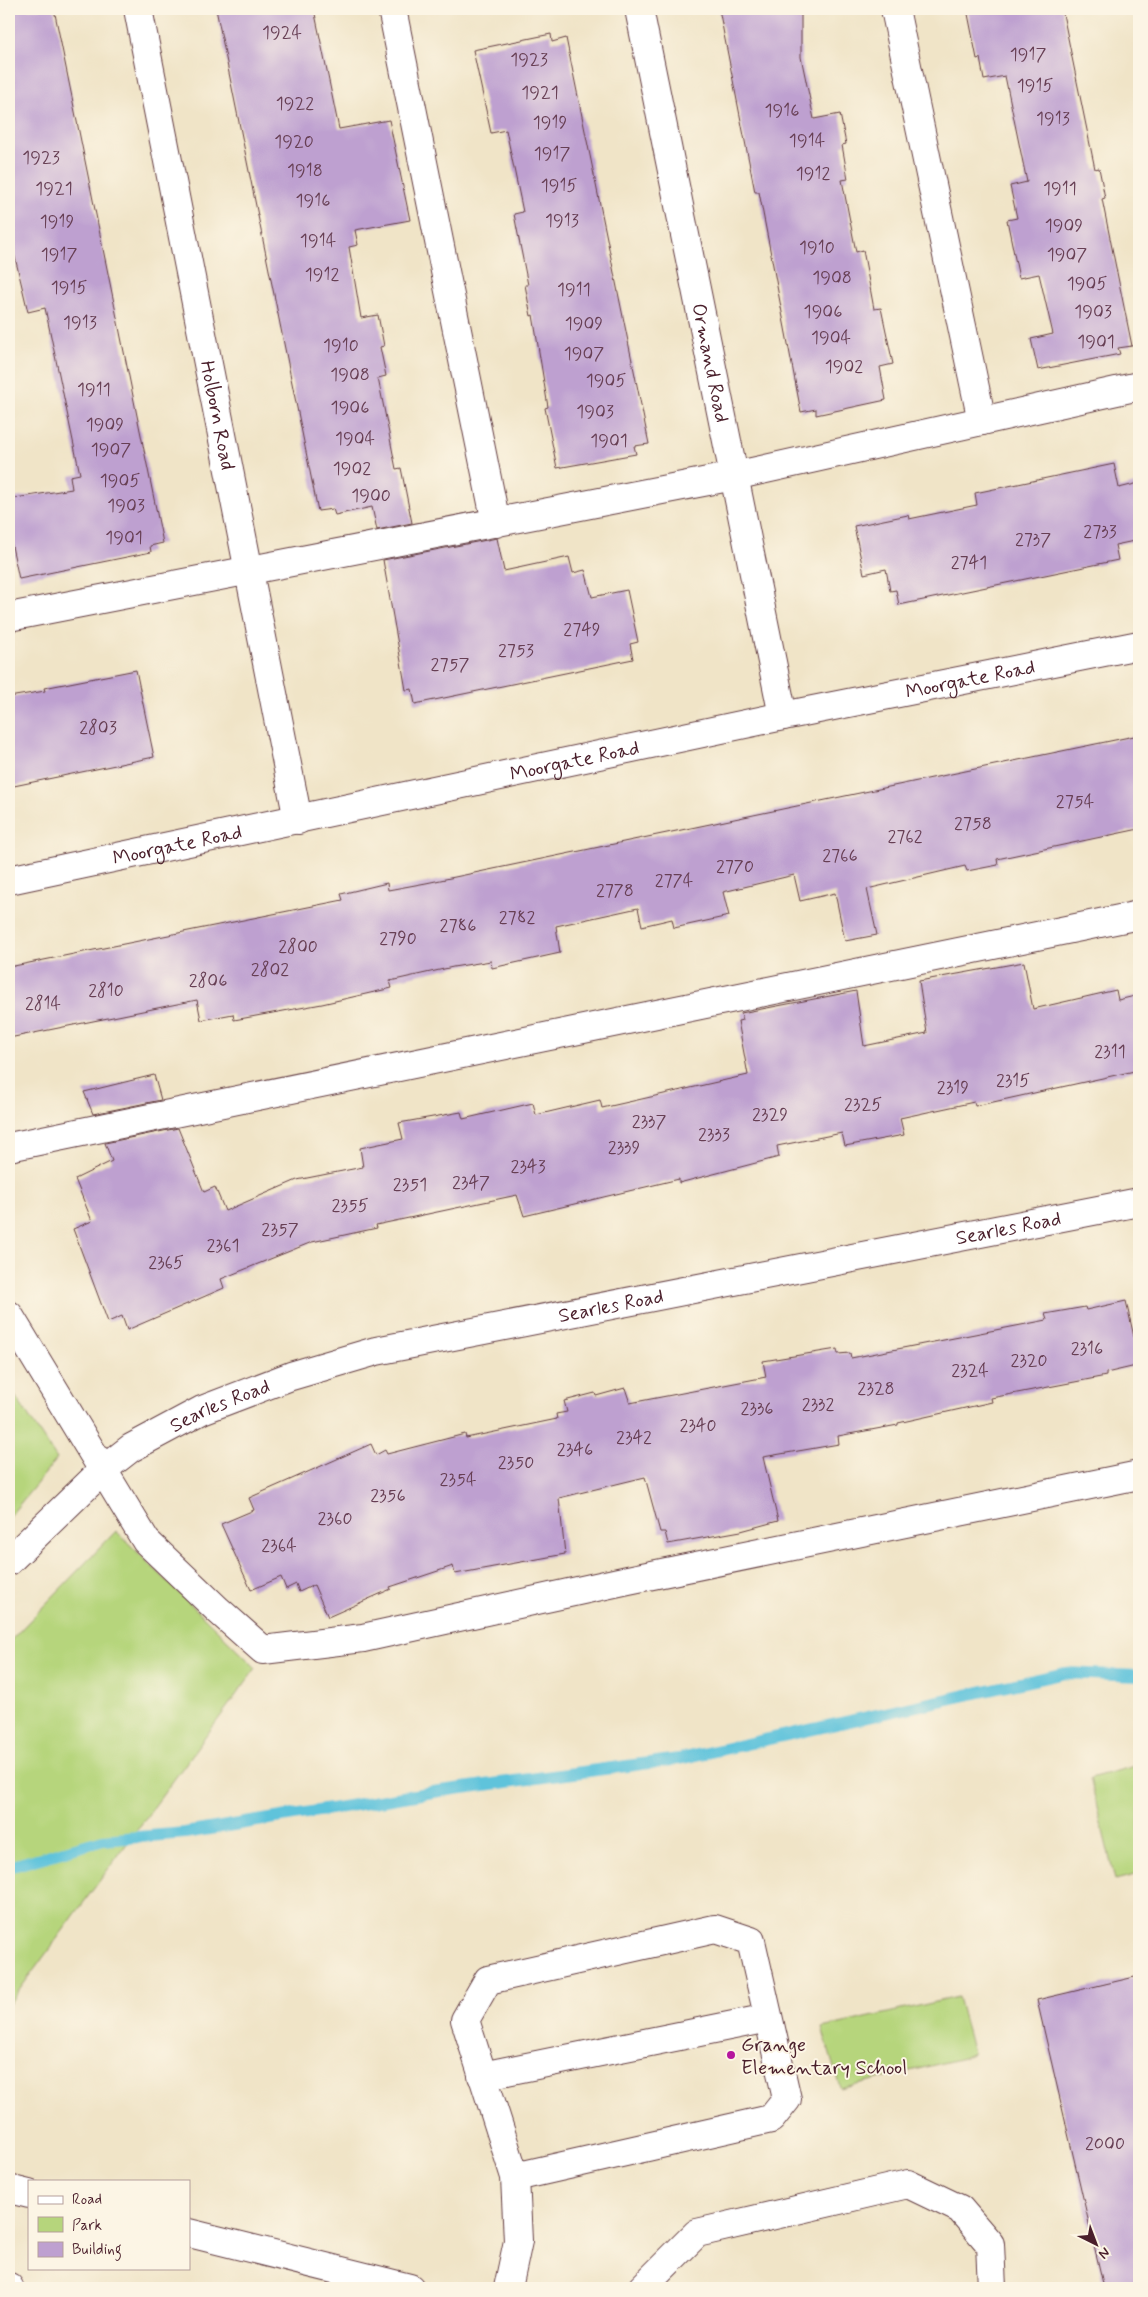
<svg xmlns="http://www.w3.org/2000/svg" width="1148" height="2297" font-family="Mynerve,sans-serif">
  <rect width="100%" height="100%" fill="#fcf5e5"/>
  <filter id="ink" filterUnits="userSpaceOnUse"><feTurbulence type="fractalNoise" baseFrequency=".02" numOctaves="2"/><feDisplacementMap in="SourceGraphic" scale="10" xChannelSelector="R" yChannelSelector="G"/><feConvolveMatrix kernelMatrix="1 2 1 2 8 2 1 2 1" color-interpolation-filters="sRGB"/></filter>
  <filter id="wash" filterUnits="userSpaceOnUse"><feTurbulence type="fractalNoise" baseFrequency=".0096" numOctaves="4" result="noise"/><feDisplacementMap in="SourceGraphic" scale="20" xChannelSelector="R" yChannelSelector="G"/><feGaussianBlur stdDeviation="1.12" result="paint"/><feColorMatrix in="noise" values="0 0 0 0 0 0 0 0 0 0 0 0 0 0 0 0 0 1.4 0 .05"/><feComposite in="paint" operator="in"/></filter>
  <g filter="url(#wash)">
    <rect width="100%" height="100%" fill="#f0e4c7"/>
    <!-- green -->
    <path fill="#b6d57c" stroke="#807a54" d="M9,1387l48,72 -48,58z
      M116,1531l140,137 -247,336v-362z
      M1139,1765v109l-24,6 -25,-102z
      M958,1997l15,56 -10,5 -123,30 -18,-60z"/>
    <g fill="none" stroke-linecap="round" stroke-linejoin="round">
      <!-- stream -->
      <path stroke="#5ec3db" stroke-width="12" d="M9,1867l94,-27 82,-7 248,-41 246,-33 386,-86 74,3"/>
    </g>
    <g id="blocks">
      <!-- building -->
      <path fill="#bea0d0" d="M9,9h45l109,534 -13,3 1,6 -132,27 -10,-47v-33l63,-10 -2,-13 10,-2 -35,-166 -17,4 -19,-80z
        M216,9h98l25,120 50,-9 21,100 -55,10 3,15 -9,2 12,71 17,-3 6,31 -4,1 6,29 -8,2 18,91 5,-1 11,55 -35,7 -5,-23 -37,8 -2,-6 -15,2z
        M719,9h82v48l13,62 26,-5 6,30 -4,1 6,34 -6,1 14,72 7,-2 11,59 7,-1 12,56 -13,3 6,33 -70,15v-6l-15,3 -42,-220h-4z
        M967,9h95l33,160 4,-1 6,30 -3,1 30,147 -14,2 2,6 -82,16 -7,-31 22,-5 -14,-60 -20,4 -12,-58 10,-2 -7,-32 17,-4 -22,-106 -21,4 -4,-22 -3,1z
        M551,34l1,8 14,-4 83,406 -15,2 2,8 -79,14 -12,-60 3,-1 -15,-92 -2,1 -6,-31h3l-14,-71 9,-2 -17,-82 -15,3 -18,-83z
        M1114,464l5,24 20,-5v57l-24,5 3,15 -219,45 -3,-15 -6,1 -4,-22 -22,5 -10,-48 54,-11 1,4 68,-14 -2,-12z
        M497,538l7,33 65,-14 4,16 12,-3 7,27 35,-7 11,52 -8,2 3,15 -218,45 -3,-15 -6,1 -23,-130z
        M136,670l18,87 -145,30v-90l36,-6 -1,-3z
        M1139,735v94l-142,30 1,6 -31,6 -2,-5 -98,23 10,46 -32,6 -10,-48 -35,8 -6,-26 -71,17 6,24 -55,12 -2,-9 -30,7 -4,-18 -82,18 4,27 -68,15 -1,-7 -38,6 -63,14 2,7 -70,16 -88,16 -1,-6 -32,6 -4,-20 -188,38v-71l334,-67 -2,-6 46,-11 1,7 38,-7z
        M1024,962l9,47 83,-19 2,10 21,-5v75l-164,36 -1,-4 -74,16 4,17 -59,11 -3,-13 -65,13 2,11 -100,26v-4l-155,37 -7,-21 -141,30 1,3 -65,14 -91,37 3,9 -97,42 -5,-14 -14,6 -35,-93 19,-8 -17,-42 37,-18 -7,-18 73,-15 26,64 11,-5 10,24 72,-31 66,-13 -3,-19 43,-9 -4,-16 62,-11 2,7 70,-16 3,12 64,-15 2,8 146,-33 -10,-54 5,-1 -2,-7 115,-22 8,55 63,-13 -8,-52z
        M154,1075l7,25 -68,14 -9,-22z
        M1126,1301l12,54 -4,1 2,10 -30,7v3l-115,22 1,4 -94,21v2l-60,11 1,8 -76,13 15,64 -37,10 -73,13 -3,-12h-5l-15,-55 -86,21 6,56 -110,20 -2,-8 -63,21 1,2 -63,28 -14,-32 -15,7 -3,-8 -10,5 -5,-12 -30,13 -30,-66 33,-14 -5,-12 122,-54 5,11 9,-5 2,4 78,-20 1,4 91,-19 -1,-5 11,-2 -3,-11 31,-8 1,3 29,-8 5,15 136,-26 -3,-16 74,-12 1,5 12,-1 1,5 196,-38 -2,-6 40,-7 1,3z
        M1139,1976v312h-35l-67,-288z"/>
    </g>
  </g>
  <g filter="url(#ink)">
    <use href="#blocks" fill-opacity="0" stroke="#633d42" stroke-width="1"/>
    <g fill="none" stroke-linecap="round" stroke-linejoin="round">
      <!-- minor casing -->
      <g stroke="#633d42" stroke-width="30">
        <g id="minor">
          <path id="s1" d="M138,9l160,811"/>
          <path d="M392,9l104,514"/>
          <path id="s2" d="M639,9l144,707"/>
          <path d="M895,9l87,412"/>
          <path d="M9,617l725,-141 405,-90"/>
          <path id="s3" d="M9,880l774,-164 356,-71"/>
          <path d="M9,1147l1130,-232"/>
          <path d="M9,1315l137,226 72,69 45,40 100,-12 265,-58 511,-105"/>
          <path id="s4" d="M9,1561l95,-92 27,-21 71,-38 89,-34 85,-25 763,-149"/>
          <path d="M482,2076l286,-58"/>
          <path d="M9,2189l20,5"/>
          <path d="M189,2233l221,55"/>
          <path d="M9,2287v1"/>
          <path d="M508,2288l10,-47 -3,-64 -50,-157 23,-40 227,-51 36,12 36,158 -16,20 -256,58"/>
          <path d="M642,2288l55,-55 211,-49 52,25 30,35 2,44"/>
        </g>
      </g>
      <!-- minor -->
      <use href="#minor" stroke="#fff" stroke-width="28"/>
    </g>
  </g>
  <!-- markers -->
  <circle fill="#b5179e" stroke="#fcf5e5" stroke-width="2" cx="731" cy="2055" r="5"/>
  <g text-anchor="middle" stroke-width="4" stroke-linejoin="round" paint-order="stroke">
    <!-- number labels -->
    <g font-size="18" fill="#673f54">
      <text x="282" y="38">1924</text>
      <text x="1028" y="60">1917</text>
      <text x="529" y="65">1923</text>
      <text x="1035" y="91">1915</text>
      <text x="540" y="98">1921</text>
      <text x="295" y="109">1922</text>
      <text x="782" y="116">1916</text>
      <text x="1053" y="124">1913</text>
      <text x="550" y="128">1919</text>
      <text x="807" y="146">1914</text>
      <text x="294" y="147">1920</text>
      <text x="552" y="159">1917</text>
      <text x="41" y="163">1923</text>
      <text x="305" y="176">1918</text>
      <text x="813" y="179">1912</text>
      <text x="559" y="191">1915</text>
      <text x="54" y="194">1921</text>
      <text x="1060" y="194">1911</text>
      <text x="313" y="206">1916</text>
      <text x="562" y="226">1913</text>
      <text x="57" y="227">1919</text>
      <text x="1064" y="231">1909</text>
      <text x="318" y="246">1914</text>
      <text x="817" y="253">1910</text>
      <text x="59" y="260">1917</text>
      <text x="1067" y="260">1907</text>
      <text x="322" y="280">1912</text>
      <text x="832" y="283">1908</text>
      <text x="1087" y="289">1905</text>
      <text x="69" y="293">1915</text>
      <text x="574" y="295">1911</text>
      <text x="823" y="317">1906</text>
      <text x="1093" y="317">1903</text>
      <text x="80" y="328">1913</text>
      <text x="584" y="329">1909</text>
      <text x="831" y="343">1904</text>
      <text x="1096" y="347">1901</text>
      <text x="341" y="351">1910</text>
      <text x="584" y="359">1907</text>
      <text x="844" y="372">1902</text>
      <text x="350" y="380">1908</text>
      <text x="606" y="386">1905</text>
      <text x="94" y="395">1911</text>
      <text x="350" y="413">1906</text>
      <text x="595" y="417">1903</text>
      <text x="105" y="430">1909</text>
      <text x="355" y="444">1904</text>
      <text x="609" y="446">1901</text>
      <text x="111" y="455">1907</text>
      <text x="352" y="474">1902</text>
      <text x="120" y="486">1905</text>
      <text x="371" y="501">1900</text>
      <text x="126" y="511">1903</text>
      <text x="1100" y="537">2733</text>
      <text x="124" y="543">1901</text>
      <text x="1033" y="545">2737</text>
      <text x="969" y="568">2741</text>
      <text x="582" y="635">2749</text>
      <text x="516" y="656">2753</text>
      <text x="450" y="670">2757</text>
      <text x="98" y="733">2803</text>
      <text x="1075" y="807">2754</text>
      <text x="973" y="829">2758</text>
      <text x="905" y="842">2762</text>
      <text x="840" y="861">2766</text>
      <text x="735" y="872">2770</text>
      <text x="674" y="886">2774</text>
      <text x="615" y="896">2778</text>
      <text x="517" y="923">2782</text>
      <text x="458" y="931">2786</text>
      <text x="398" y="944">2790</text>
      <text x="298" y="952">2800</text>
      <text x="270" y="975">2802</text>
      <text x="208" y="986">2806</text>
      <text x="106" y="996">2810</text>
      <text x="43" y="1009">2814</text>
      <text x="1110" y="1057">2311</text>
      <text x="1013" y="1086">2315</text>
      <text x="953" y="1093">2319</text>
      <text x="863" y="1110">2325</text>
      <text x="770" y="1120">2329</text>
      <text x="649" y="1127">2337</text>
      <text x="714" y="1140">2333</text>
      <text x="624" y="1153">2339</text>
      <text x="528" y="1172">2343</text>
      <text x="471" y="1188">2347</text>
      <text x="410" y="1190">2351</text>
      <text x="350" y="1211">2355</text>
      <text x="280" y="1235">2357</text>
      <text x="223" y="1251">2361</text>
      <text x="166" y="1268">2365</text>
      <text x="1087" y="1354">2316</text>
      <text x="1029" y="1366">2320</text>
      <text x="970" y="1376">2324</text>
      <text x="876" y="1394">2328</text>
      <text x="818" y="1410">2332</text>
      <text x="757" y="1414">2336</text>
      <text x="698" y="1431">2340</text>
      <text x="634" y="1443">2342</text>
      <text x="575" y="1455">2346</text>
      <text x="516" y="1468">2350</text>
      <text x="458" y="1485">2354</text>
      <text x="388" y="1501">2356</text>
      <text x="335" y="1524">2360</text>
      <text x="279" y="1551">2364</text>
      <text x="1105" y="2149">2000</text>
    </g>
    <!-- street labels -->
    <g font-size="20" fill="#4a1f2b" stroke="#fcf5e5">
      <text dy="7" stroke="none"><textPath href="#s2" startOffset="361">Ormand Road</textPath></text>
      <text dy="7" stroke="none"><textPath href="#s1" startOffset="414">Holborn Road</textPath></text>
      <text dy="7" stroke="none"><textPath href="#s3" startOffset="982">Moorgate Road</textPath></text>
      <text dy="7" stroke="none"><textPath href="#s3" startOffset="578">Moorgate Road</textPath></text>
      <text dy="7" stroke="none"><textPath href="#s3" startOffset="172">Moorgate Road</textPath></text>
      <text dy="7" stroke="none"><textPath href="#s4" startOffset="1075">Searles Road</textPath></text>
      <text dy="7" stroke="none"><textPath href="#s4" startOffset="670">Searles Road</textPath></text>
      <text dy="7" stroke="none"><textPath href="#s4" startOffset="265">Searles Road</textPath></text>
    </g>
    <!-- poi labels -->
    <g font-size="20" fill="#4a1f2b" stroke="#fcf5e5" text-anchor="start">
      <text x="741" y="2051">Grange<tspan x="741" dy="23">Elementary School</tspan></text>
    </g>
  </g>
  <!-- margin -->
  <rect width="1148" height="2297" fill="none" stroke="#fcf5e5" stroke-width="30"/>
  <!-- legend -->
  <rect x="28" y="2180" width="162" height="90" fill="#fcf5e5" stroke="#b59f9b"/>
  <rect x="38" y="2196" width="25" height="8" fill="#ffffff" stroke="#b59f9b"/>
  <text x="72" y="2204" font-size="15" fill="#4a1f2b">Road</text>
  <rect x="38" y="2217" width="25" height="15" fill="#b6d57c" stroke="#b59f9b"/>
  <text x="72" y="2230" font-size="15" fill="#4a1f2b">Park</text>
  <rect x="38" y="2242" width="25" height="15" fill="#bea0d0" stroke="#b59f9b"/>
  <text x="72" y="2254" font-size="15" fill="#4a1f2b">Building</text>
  <!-- north arrow -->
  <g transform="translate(1096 2244) rotate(138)" stroke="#fcf5e5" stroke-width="4" paint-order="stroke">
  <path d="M0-4L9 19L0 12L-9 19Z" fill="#4a1f2b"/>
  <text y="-8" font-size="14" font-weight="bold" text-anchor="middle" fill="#4a1f2b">N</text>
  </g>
</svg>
